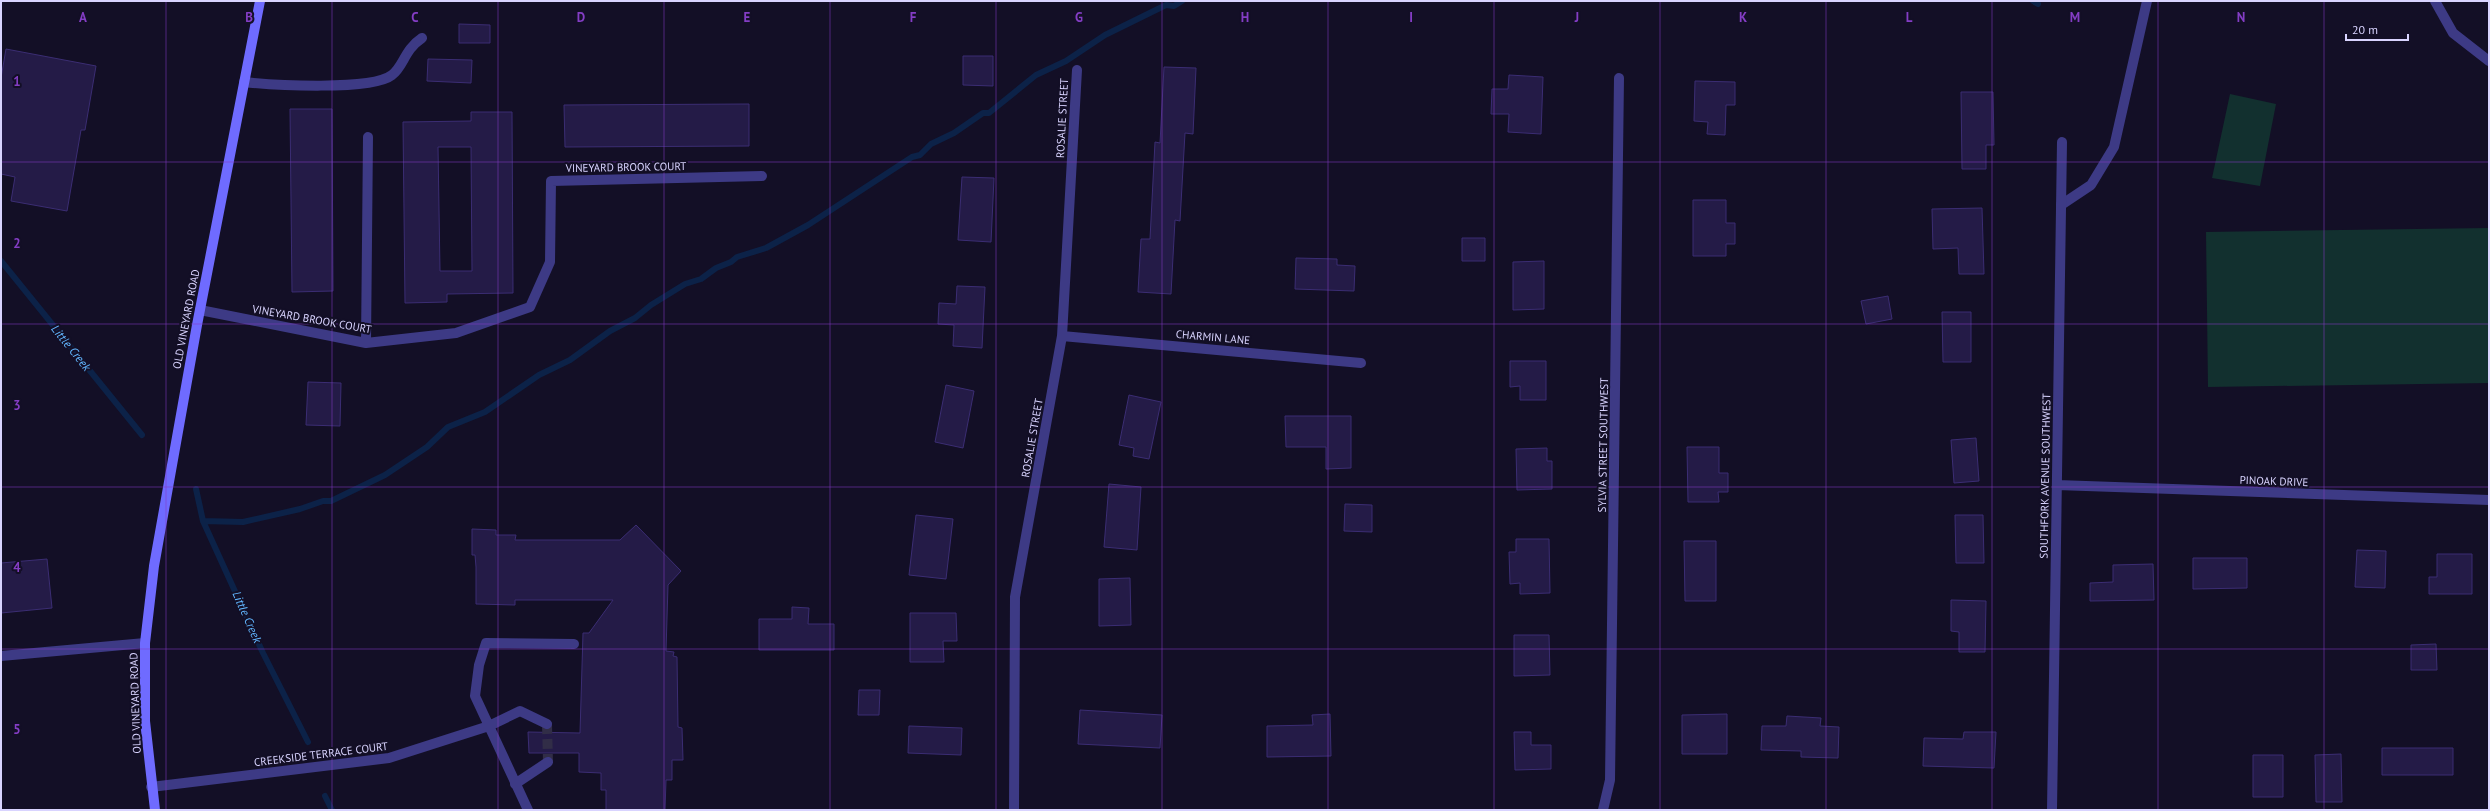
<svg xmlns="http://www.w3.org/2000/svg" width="2490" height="811" font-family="'PT Sans',sans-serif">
  <rect width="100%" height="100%" fill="#130f26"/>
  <!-- green -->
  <path fill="#12302f" d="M2230,94l46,10 -16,82 -48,-8z
    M2489,228v155l-281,4 -2,-155z"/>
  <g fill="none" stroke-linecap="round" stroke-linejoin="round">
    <!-- stream -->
    <path stroke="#0c2248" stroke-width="6" d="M2033,1l5,3
      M1,261l141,174
      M196,489l7,32 60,132 45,89
      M203,521l40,1 57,-13 23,-8h8l54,-26 42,-28 21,-20 37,-15 54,-37 31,-15 40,-29 25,-13 16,-13 34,-21 16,-5 15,-11 15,-6 6,-5 29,-9 42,-23 104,-68 8,-2 11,-11 23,-11 29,-20h6l47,-38 30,-14 39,-26 61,-30 8,1 8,-5
      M325,796l7,14"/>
  </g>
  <!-- building -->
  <path fill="#241b47" stroke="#3b2d73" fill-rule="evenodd" d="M459,24l31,1v18h-31z
    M6,49l90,17 -11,64h-4l-14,81 -56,-10 4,-24 -14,-3v-96z
    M963,56h30v30l-30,-1z
    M428,59l44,1 -1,23 -44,-2z
    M1164,67l32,1 -3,66 -8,-1 -5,88 -5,-1 -4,74 -33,-2 3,-53h9l5,-97 5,1z
    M1509,75l34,2 -2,57 -33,-2 1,-18h-18l1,-25h16z
    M1695,81l40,1v23h-9l-1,30 -18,-1 1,-12 -14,-1z
    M1961,92h32l1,53h-8v24h-24z
    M749,104v42l-184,1 -1,-42z
    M290,109h42l1,182 -41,1z
    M471,112h41l1,181 -66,1v8l-42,1 -2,-181 68,-1zM438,147h33l1,124h-32z
    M962,177l32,1 -3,64 -33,-2z
    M1693,200h33v23h9v21h-9v12h-33z
    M1982,208l2,66h-25l-1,-26 -25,1 -1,-40z
    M1462,238h23v23h-23z
    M1296,258l41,1v6l18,1 -1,25 -59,-2z
    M1544,261v48l-31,1v-48z
    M957,286l28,1 -3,61 -29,-2 1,-21 -16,-1 1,-21 17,1z
    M1888,296l4,23 -26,5 -5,-23z
    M1942,312h29v50h-28z
    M1510,361h36v39h-26v-14l-10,1z
    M308,382l33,1 -1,43 -34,-1z
    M946,385l28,6 -11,57 -28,-6z
    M1129,395l32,7 -12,57 -16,-3 1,-8 -15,-3z
    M1285,416h66v52l-25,1v-22h-40z
    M1976,438l3,43 -25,2 -3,-43z
    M1687,447h32v26h9v19h-10l1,10h-31z
    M1547,448v13h5v28l-35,1 -1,-41z
    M1109,484l32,3 -4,63 -33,-3z
    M1345,504l27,1v27l-28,-1z
    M916,515l37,4 -7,60 -37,-4z
    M1955,515h28l1,48h-28z
    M636,525l45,46 -13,14 -2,66 8,1 -1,4 4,1 1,70 4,1 1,32h-11v20h-6l-1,30h-59v-20h-5v-17l-22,-1v-19h-50l-1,-21 52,1 3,-100h6l24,-33h-98v5l-39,-1v-37l-1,-12h-3v-26l24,1v5h20l-1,5h105z
    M1516,539h33l1,54 -30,1v-11l-10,1 -1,-32h7z
    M1684,541h32v60h-31z
    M2357,550l29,1 -1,37 -30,-1z
    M2437,554h35v40h-43v-17h8z
    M2193,558h54v30l-54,1z
    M47,559l5,49 -51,5v-50z
    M2153,564l1,36 -64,1v-18l23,-1v-17z
    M1130,578l1,47 -32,1v-47z
    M1951,600l35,1 -1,51h-26v-20l-8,-1z
    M792,607l17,1 -1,16h26v26h-75v-31h33z
    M910,613h46l1,28h-14l1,21h-34z
    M1514,635h35l1,40 -36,1z
    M2436,644l1,26h-26v-25z
    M859,690h21l-1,25h-21z
    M1080,710l82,5 -2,33 -82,-4z
    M1330,714l1,42 -64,1v-31l46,-1 -1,-10z
    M1727,714v40h-45v-39z
    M1787,716l34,2 -1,8 19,1 -1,31 -37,-1v-6l-40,-1 1,-24h24z
    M909,726l53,2 -1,27 -53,-2z
    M1514,732h17v13h20v24l-36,1z
    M1964,732h32l-2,36 -71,-2 1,-28 39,1z
    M2382,748h71v27h-71z
    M2341,754l1,48h-26l-1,-47z
    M2253,755h30v42h-30z"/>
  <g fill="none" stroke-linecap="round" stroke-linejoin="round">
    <!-- street-tunnel -->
    <path stroke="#312d47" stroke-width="10" stroke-dasharray="10 5" stroke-linecap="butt" d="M547,724l1,38"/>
    <!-- lane -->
    <path stroke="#3d3a85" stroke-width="10" d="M2435,1l18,32 36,28
      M244,82c28,3 128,9 148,-7 12,-9 12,-25 30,-37
      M2061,205l30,-20 23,-38 33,-146"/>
    <!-- street -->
    <path stroke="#3d3a85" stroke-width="10" d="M200,310l166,33 90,-10 74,-26 20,-45 1,-81 211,-5
      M1062,336l299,27
      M366,343l2,-206
      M2057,485l432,15
      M1,656l144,-13
      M547,724l-27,-13 -31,15 -14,-30 4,-31 7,-22 88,1
      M515,784l33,-22
      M151,787l238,-29 100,-32 39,84
      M1014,810l1,-213 47,-261 15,-266
      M1603,810l7,-30 9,-702
      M2052,810l10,-668"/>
    <!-- secondary -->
    <path stroke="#6f6bff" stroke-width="10" d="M155,810l-10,-89v-78l9,-77 43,-241 63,-324"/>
  </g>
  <!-- grid -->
  <path fill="none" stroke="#843dc5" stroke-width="1" stroke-opacity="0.55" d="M166,1v809M332,1v809M498,1v809M664,1v809M830,1v809M996,1v809M1162,1v809M1328,1v809M1494,1v809M1660,1v809M1826,1v809M1992,1v809M2158,1v809M2324,1v809M1,162h2488M1,324h2488M1,487h2488M1,649h2488"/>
  <g text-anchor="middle" stroke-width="4" stroke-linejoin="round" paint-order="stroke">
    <!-- street labels -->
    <g font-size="11" fill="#d9d4ff" stroke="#130f26">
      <text transform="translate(1062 118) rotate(-87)" y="4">ROSALIE STREET</text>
      <text transform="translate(626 167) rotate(-1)" y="4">VINEYARD BROOK COURT</text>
      <text transform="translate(186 319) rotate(-79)" y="4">OLD VINEYARD ROAD</text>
      <text transform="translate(312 319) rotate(10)" y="4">VINEYARD BROOK COURT</text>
      <text transform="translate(1213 337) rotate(5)" y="4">CHARMIN LANE</text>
      <text transform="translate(1032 438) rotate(-80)" y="4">ROSALIE STREET</text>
      <text transform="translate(1603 445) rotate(-89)" y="4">SYLVIA STREET SOUTHWEST</text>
      <text transform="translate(2045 476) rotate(-89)" y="4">SOUTHFORK AVENUE SOUTHWEST</text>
      <text transform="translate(2274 481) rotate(2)" y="4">PINOAK DRIVE</text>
      <text transform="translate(135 703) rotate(-92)" y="4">OLD VINEYARD ROAD</text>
      <text transform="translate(321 754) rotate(-7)" y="4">CREEKSIDE TERRACE COURT</text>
    </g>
    <!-- water labels -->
    <g font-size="12" font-style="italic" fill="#62b6ff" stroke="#130f26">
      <text transform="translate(71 348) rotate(51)" y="4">Little Creek</text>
      <text transform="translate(247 617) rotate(66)" y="4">Little Creek</text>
    </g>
  </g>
  <g font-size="13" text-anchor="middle" font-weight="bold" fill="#843dc5" stroke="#130f26" stroke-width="4" stroke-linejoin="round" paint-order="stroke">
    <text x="83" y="22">A</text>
    <text x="249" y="22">B</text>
    <text x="415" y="22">C</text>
    <text x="581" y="22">D</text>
    <text x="747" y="22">E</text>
    <text x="913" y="22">F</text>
    <text x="1079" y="22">G</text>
    <text x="1245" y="22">H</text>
    <text x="1411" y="22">I</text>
    <text x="1577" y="22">J</text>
    <text x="1743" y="22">K</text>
    <text x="1909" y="22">L</text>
    <text x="2075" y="22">M</text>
    <text x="2241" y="22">N</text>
    <text x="17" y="86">1</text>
    <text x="17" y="248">2</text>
    <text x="17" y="410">3</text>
    <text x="17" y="572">4</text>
    <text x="17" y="734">5</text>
  </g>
  <!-- border -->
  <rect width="2490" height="811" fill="none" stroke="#d9d4ff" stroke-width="4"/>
  <!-- scale -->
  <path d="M2346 34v6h62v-6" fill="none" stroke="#d9d4ff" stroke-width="2"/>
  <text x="2352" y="34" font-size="12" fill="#d9d4ff" stroke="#130f26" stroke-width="3" paint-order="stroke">20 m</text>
</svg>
